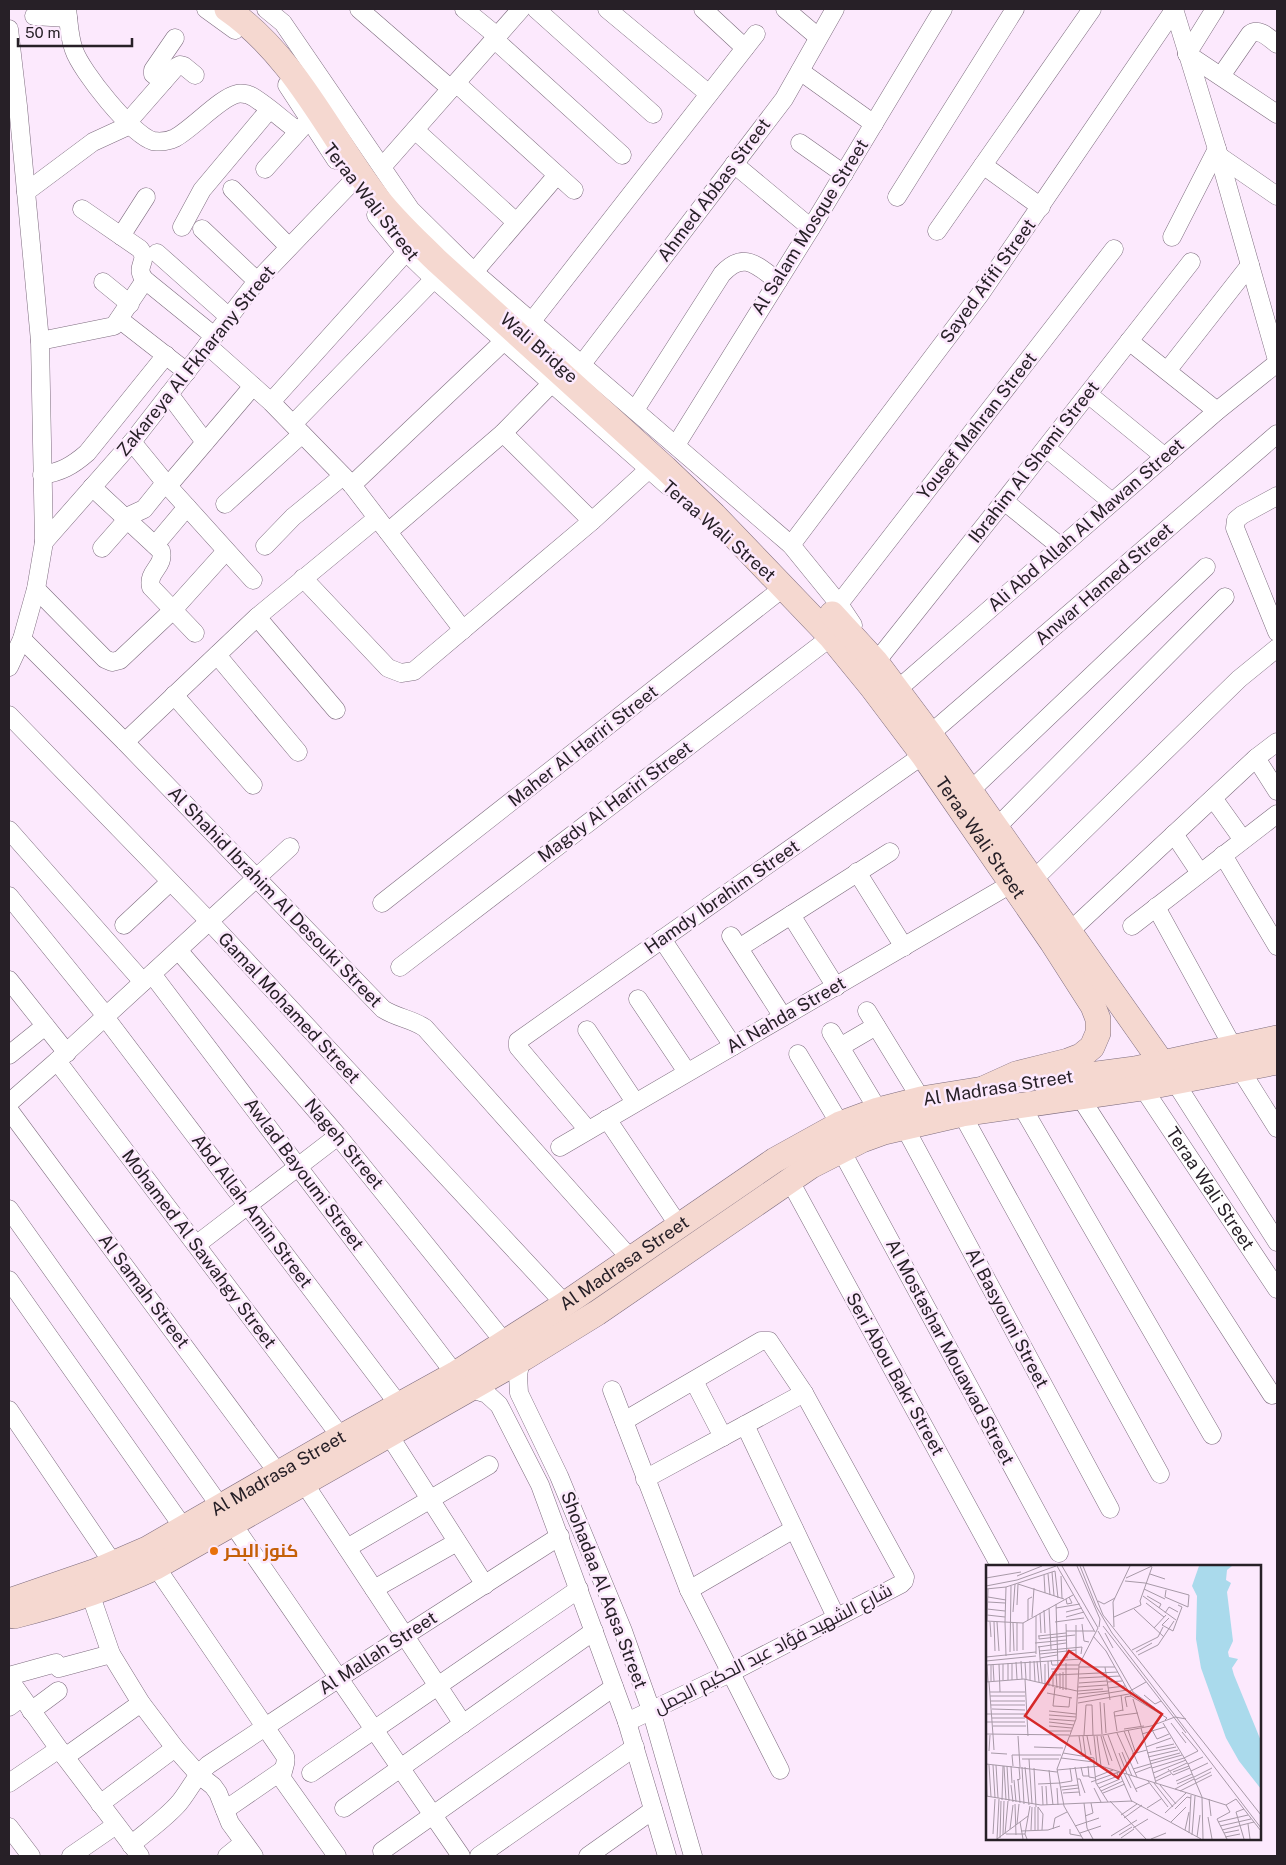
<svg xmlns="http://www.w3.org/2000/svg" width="1286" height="1865" font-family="'Public Sans',Cairo,sans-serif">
  <rect width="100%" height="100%" fill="#fce9fd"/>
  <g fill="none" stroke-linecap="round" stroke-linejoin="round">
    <!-- street casing -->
    <g stroke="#7e6d7f" stroke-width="19">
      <g id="street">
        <path d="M67,9c2,14 2,28 7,41 7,21 58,85 79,91 7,1 16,0 22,-3 17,-9 46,-41 62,-44 3,-1 10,0 12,1 11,4 37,28 49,36"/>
        <path d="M206,9l29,21"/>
        <path d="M266,9l17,14 128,187 63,62 317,273 48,59 14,21"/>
        <path d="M359,9l92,80"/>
        <path d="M464,9l33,27"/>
        <path d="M536,9l117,105"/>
        <path d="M607,9l102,85"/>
        <path d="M703,9l42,39"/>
        <path d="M785,9l33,28"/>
        <path d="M1174,9l43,140 60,211"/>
        <path d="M34,16l34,2"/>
        <path d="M9,29l9,77 22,235 4,201 -8,47 -14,50 -13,28"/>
        <path d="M494,39l128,116"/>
        <path d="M1187,54l90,60"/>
        <path d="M1187,54l28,-45"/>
        <path d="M800,71l74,53"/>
        <path d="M1221,76l29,-42c9,-7 19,4 27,10"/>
        <path d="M163,82l-10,-8v-4l22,-32"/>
        <path d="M456,83l118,107"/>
        <path d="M287,85l49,75"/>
        <path d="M127,123l49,-56 4,-2 4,1 11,9"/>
        <path d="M415,130l101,92"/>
        <path d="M800,143l44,31"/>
        <path d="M1219,156l58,40"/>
        <path d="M734,164l77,64"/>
        <path d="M983,165l58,42"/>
        <path d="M382,167l139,-158"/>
        <path d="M265,169l41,-46"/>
        <path d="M232,189l57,58"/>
        <path d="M26,192l67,-50 37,-17"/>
        <path d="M897,197l118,-188"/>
        <path d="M82,209l58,40c10,13 -7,17 5,31l69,56"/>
        <path d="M376,215l30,37 28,27 234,207"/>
        <path d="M182,227l20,-37 67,-80"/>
        <path d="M202,229l55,52"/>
        <path d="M937,231l155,-222"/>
        <path d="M121,236l25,-39"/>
        <path d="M1172,237l45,-88"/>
        <path d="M157,253l72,64"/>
        <path d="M474,272l83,-97"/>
        <path d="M103,282l27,22"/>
        <path d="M119,319l68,53"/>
        <path d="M532,321l224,-287"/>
        <path d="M40,341l74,-15 31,-46"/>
        <path d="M1129,341l88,70"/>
        <path d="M207,345l64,57 81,83 111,145"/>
        <path d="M582,364l202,-265 51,-90"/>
        <path d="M1167,371l83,-106"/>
        <path d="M169,394l36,48"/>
        <path d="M1088,394l77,63"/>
        <path d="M271,402l135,-150"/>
        <path d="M635,410l87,-136c22,-24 35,-8 56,7"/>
        <path d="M293,424l141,-145"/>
        <path d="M503,433l89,88"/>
        <path d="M132,442l36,44 85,94"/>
        <path d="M676,445l135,-217 132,-219"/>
        <path d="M1046,448l66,54"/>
        <path d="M42,475c19,-3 30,-9 45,-22l79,-98"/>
        <path d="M352,485l152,-144"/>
        <path d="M168,486l85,-100"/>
        <path d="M92,487l69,64c4,16 -14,20 -10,36l44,46"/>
        <path d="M1277,496l-35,19 -6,5 -1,8 42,104"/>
        <path d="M1004,501l57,46"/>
        <path d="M225,504l77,-70"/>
        <path d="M388,532l115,-99 48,-49"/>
        <path d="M44,542l88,-100 125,-161 94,-98"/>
        <path d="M155,545l32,-38"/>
        <path d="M791,545l190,-252 193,-283"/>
        <path d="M265,546l28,-29 50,-41"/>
        <path d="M102,548l29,-33 13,-6 21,-26"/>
        <path d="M303,578l85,90 13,5 13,-2 178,-150 56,-51"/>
        <path d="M36,589l69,70 7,3 8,-2 53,-50 53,-59"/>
        <path d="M839,604l275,-355"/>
        <path d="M257,617l79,93"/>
        <path d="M22,639l103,103 258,267c14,9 29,10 42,19l205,230"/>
        <path d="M871,654l5,8 128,-161 187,-239"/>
        <path d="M217,655l81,97"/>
        <path d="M897,690l320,-279 60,-48"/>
        <path d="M174,695l79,90"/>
        <path d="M9,715l200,206 356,383"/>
        <path d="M930,734l347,-300"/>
        <path d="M125,742l132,-125 120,-99"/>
        <path d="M1256,758l21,33"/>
        <path d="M971,790l235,-223"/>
        <path d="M1213,798l30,42"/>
        <path d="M997,827l228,-230"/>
        <path d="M9,830l134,152"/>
        <path d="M1174,834l26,39"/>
        <path d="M1223,855l54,91"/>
        <path d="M857,872l47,75"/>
        <path d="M1033,880l206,-201 38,-31"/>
        <path d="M9,896l97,120"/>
        <path d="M382,903l401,-315"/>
        <path d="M1156,907l77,140"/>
        <path d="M791,915l45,72"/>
        <path d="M124,925l46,-43"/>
        <path d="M1132,926l145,-112"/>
        <path d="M1070,931l186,-173 21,-16"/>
        <path d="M731,936l52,81"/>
        <path d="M662,939l71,107"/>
        <path d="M739,948l151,-96"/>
        <path d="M178,950l160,186 167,207"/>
        <path d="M400,967l431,-330"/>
        <path d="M152,974l303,400"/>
        <path d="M9,980l58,73"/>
        <path d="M638,999l49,73"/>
        <path d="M867,1011l54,88"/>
        <path d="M105,1017l294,388"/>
        <path d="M587,1030l48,72"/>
        <path d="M831,1032l47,78"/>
        <path d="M840,1047l36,-21"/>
        <path d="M798,1054l42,70"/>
        <path d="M9,1055l36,-29"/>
        <path d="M57,1061l284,376"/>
        <path d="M1240,1069l37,59"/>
        <path d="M1175,1082l102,160"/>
        <path id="s1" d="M1143,1088l134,201"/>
        <path d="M1080,1097l192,298"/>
        <path d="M9,1103l48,-42 233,-214"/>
        <path d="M1021,1105l191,330"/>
        <path d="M9,1110l269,363"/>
        <path d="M962,1114l198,360"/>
        <path d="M607,1119l72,107"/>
        <path d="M904,1126l206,383"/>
        <path d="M588,1130l-70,-83v-6l405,-286"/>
        <path d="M560,1147l451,-263"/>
        <path d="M841,1150l218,403"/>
        <path d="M790,1181l210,385"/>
        <path d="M9,1209l211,297"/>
        <path d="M196,1245l142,-109"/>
        <path d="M9,1280l174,247"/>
        <path d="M524,1358l-4,7 -2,10 1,18 40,83 64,155 28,79 42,146"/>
        <path d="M694,1381l29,56"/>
        <path d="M471,1389l16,5 12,11 41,80 87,237 40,134"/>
        <path d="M612,1390l77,200 91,180"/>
        <path d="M9,1410l110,162"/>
        <path d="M624,1421l137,-80h8l35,52 101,184 -1,4 -3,3 -171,89 -103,49"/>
        <path d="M745,1425l91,192"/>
        <path d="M389,1435l96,150"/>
        <path d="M645,1479l159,-86"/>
        <path d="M304,1483l159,241"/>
        <path d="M232,1523l229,333"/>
        <path d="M347,1548l142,-83"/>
        <path d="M156,1567l129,189c3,9 -5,15 -2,24l54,76"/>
        <path d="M374,1589l83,-47"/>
        <path d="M689,1590l105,-61"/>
        <path d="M90,1593l21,61 30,49 34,45 24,27 14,11 5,7 12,30 24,33"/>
        <path d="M9,1676l47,-13 3,5 52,-14"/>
        <path d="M9,1679l50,70 81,107"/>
        <path d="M9,1707l12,-9"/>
        <path d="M31,1711l27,-20"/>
        <path d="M65,1757l76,-54"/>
        <path d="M311,1773l268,-184"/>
        <path d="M9,1783l50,-34"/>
        <path d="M100,1804l75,-56"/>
        <path d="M344,1808l250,-177"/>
        <path d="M225,1810l58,-40"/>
        <path d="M9,1827l22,29"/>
        <path d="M131,1845c16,-14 34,-26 48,-42 10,-12 17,-28 29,-38l131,-87 221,-142"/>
        <path d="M382,1851l232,-164"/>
        <path d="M71,1856l45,-31"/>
        <path d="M227,1856l16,-13"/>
        <path d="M479,1856l156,-109"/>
        <path d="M588,1856l65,-46"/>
      </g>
    </g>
    <!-- secondary casing -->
    <g stroke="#7e6d7f" stroke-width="26">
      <g id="secondary">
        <path id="s2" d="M227,9c68,47 102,126 151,190 17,22 38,41 58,61l229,208 49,47 117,122 40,49 52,69 129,187 41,64 5,13v14l-6,14 -11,9 -13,5 -52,13 -31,14"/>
        <path d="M832,614l44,48 54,72 232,329"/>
        <path d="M1044,1081l91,-12 142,-31"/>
        <path id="s3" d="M9,1601l87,-30 51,-22 194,-112 114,-63 110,-70 210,-144 65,-36 38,-14 43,-11 81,-13"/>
        <path d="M14,1616c48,-12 97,-28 142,-49l368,-209 73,-45 214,-147 51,-26 22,-8 78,-18 181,-26 134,-26"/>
      </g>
    </g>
    <!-- street -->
    <use href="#street" stroke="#fff" stroke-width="18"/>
    <!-- secondary -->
    <use href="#secondary" stroke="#f5d8d0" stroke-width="25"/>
  </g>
  <!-- markers -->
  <circle fill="#e8710a" stroke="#fce9fd" stroke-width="2" cx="214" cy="1551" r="5"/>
  <g text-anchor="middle" stroke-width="5" stroke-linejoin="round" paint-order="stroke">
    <!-- street labels -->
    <g font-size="18" fill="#272027" stroke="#fce9fd">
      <text transform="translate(714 190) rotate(-53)" y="6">Ahmed Abbas Street</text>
      <text transform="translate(371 202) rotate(52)" y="6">Teraa Wali Street</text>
      <text transform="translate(810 227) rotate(-58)" y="6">Al Salam Mosque Street</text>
      <text transform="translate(988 281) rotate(-54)" y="6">Sayed Afifi Street</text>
      <text transform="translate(539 348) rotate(41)" y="6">Wali Bridge</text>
      <text transform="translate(196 361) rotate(-51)" y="6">Zakareya Al Fkharany Street</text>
      <text transform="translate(977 426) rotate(-52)" y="6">Yousef Mahran Street</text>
      <text transform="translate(1034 462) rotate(-52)" y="6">Ibrahim Al Shami Street</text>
      <text transform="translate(1086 525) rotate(-41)" y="6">Ali Abd Allah Al Mawan Street</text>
      <text transform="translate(719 531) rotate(41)" y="6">Teraa Wali Street</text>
      <text transform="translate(1104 584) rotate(-41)" y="6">Anwar Hamed Street</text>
      <text transform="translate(583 746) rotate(-38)" y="6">Maher Al Hariri Street</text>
      <text transform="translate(615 802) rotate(-37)" y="6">Magdy Al Hariri Street</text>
      <text dy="6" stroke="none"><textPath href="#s2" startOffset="1125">Teraa Wali Street</textPath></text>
      <text transform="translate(275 897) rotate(46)" y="6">Al Shahid Ibrahim Al Desouki Street</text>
      <text transform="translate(722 897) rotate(-35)" y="6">Hamdy Ibrahim Street</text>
      <text transform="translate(289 1008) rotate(47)" y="6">Gamal Mohamed Street</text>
      <text transform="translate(786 1015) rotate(-30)" y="6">Al Nahda Street</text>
      <text transform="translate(998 1088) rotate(-9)" y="6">Al Madrasa Street</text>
      <text transform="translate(344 1144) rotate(50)" y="6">Nageh Street</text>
      <text transform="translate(304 1174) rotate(53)" y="6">Awlad Bayoumi Street</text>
      <text dy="6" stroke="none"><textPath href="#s1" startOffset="121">Teraa Wali Street</textPath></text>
      <text transform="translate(252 1211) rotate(53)" y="6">Abd Allah Amin Street</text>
      <text transform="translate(199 1249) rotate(53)" y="6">Mohamed Al Sawahgy Street</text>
      <text dy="6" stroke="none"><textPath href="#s3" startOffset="704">Al Madrasa Street</textPath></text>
      <text transform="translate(144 1291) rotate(53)" y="6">Al Samah Street</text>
      <text transform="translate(1007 1318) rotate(62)" y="6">Al Basyouni Street</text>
      <text transform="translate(950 1352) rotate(62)" y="6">Al Mostashar Mouawad Street</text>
      <text transform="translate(895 1374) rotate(61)" y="6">Seri Abou Bakr Street</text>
      <text dy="6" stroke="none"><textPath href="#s3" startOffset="299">Al Madrasa Street</textPath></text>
      <text transform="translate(604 1590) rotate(69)" y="6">Shohadaa Al Aqsa Street</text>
      <text transform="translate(773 1649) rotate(-27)" y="6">شارع الشهيد فؤاد عبد الحكيم الجمل</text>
      <text transform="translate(378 1653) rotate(-33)" y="6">Al Mallah Street</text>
    </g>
    <!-- food labels -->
    <g font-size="18" font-weight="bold" fill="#c56008" stroke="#fce9fd" text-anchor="start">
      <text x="224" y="1557">كنوز البحر</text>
    </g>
  </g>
  <!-- overview -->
  <g transform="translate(986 1565)">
    <rect width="275" height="275" fill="#fce9fd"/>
    <path d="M213,1h33l-5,4 -1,10 5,3 -4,9 6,49 -5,11 1,5 9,2 -6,9 2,7 27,66v48l-22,-28 -13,-23 -25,-70 -5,-29 1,-43 -5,-10z" fill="#aadaec"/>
    <path fill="none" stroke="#a799a7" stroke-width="1" d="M71,1l38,66M76,1l36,62M91,1l23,53 -1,8M94,1l16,40 16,27 149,195M97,1l20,49 158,200M66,7l2,24M62,9l2,21M164,9l15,5M58,10l1,18M31,11l25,-10M75,11l1,22M0,13l35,-6M140,13l26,-12M139,16l20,2 44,12 -1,12 -23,-10 1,-7M32,19l46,15M0,21l31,-6 39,-14M0,24l20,-2 49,-16 3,27M158,24l21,10M157,31l33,24M161,31l14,8 -2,4M2,32l18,3M80,34l1,5 5,-1 -3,-6M112,36l6,3 11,-6M2,37l17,1M160,38l18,14M70,39l2,64M31,40l1,-21M63,43l2,41M70,43l24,-4M1,44l18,2M148,44l30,28M58,45l1,23M27,47l2,-28M80,47l16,-4M54,48l1,20M179,48l4,-6 9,5M1,50l18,2M50,51v38M46,52l2,-29M80,52l18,-5M128,52l27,-12 -1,-4 12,-34M183,53l-7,7 11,6 9,-24 -4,-2M42,55v-21l4,-2M0,56l37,2 50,-28M1,56l1,-32M4,57l1,15M8,57l1,29M11,57l2,29M19,57l1,34M19,57l1,-35M69,57l29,-4M27,58l1,28M31,58v28M37,58v27M80,59l1,34M96,59l2,17 5,1M90,60v33M117,61l83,107M128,62l-1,-25 17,-36M168,63l12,-13M80,66h28M112,66l35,61 22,16M119,68l8,15M52,71l28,-3M53,71v3l36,-4M107,71l13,15 25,45 36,22 -2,2M49,78l31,-3M53,81l3,37M52,82l28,-4M146,85l26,-13 5,-10M53,86l43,-4 -1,7M24,87l1,-66M150,87l16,-9M54,89l36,-4M152,90l20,-10 16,-24M0,92l50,-5M54,93l17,-3M65,95l1,5h27M0,96l50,-5M35,96l1,18M44,96v19M48,96l1,20M51,96l2,21M62,96l1,25M30,97l1,17M39,97l1,17M22,98v17M80,98v27M7,99l1,17M13,99l1,28M17,99v16M59,99v22M0,100l96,-6M1,100l1,17M5,100v16M93,102h36M119,102l5,33M65,104h27M67,106v16M77,107v18M70,108l1,15M74,108v16M93,109l39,-2M67,110l25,-1M93,113l41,-2M39,114l3,57M26,115v-17M0,117l38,-3 53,12M3,117l4,53M121,117l15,-1M93,118l28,-2M69,122l-2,19 16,1 1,-10M92,122l29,-2M122,123l17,-2M92,126l25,-2M144,126l16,-9M4,127h35M61,128l25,5M92,129l30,-3M135,130l2,16M158,130l11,9 6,-3M4,131h35M92,133l49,-8M147,134l8,27M5,136h34M114,137l2,32M92,138l51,-9M118,138l2,30M5,140h34M100,140h6l1,30M141,142l-2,-10 6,-1M6,144l33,1M63,146l27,3M0,149h39M63,150l27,2M129,151l23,-3M6,153h33M63,154l26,2M0,157h39M63,157l25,3M177,158l25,41 14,33M185,158l15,20M7,161h33M63,161l23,2M155,163l15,55M165,163l6,11 12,-5M138,164l20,-3M142,165l7,21M63,166h22M131,166l-3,-19 9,-2M138,166l14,33M196,167l16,19M131,168l20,44M0,169l83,1M156,169l23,-7M7,170l1,15M98,170l2,-30M122,170l14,37M32,171l2,31M84,171l33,-1 48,-9 24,-9 11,2M93,171l3,19M97,171l3,23M101,171l4,19M108,171l3,29M111,171l4,30M115,171l8,29M117,171l9,25M48,182l29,1M160,182l25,-9M170,183l18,-4M3,186l1,-16M136,187l10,24M5,188l16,1M77,188l31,5v7M133,188l8,21M161,188l29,-6M146,189l15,-4M162,192l30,-7M75,193l33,4M198,193l14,-7M36,194h37M43,194l3,45M164,196l30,-8M0,199l71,8M0,199l1,32M164,199l32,-9M202,199l15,-7M3,200l2,32M7,200l2,33M10,200l2,33M108,200l2,18 12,19M18,201l2,34M21,201l2,35M25,201l1,17M27,201l-1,-11h49M102,201l1,11 6,1M36,202l2,37M39,202l4,38M89,202l5,29M95,202l2,9h6M48,203l2,39M166,203l32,-10M147,204l17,-5M182,204l5,6 17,-7M63,205l2,18M71,205l44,-4 125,39M184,206l17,-8M205,206l17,-8M133,207l13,30M187,207l16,-6M138,208l7,15M149,208l16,-6M167,208l33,-13M142,209l9,18M109,212l18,-7M208,212l18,-9M169,213l14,-7M32,214l2,24M91,214h3l5,14M28,215l2,22M31,215l3,-1 -1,-12M209,215l16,-8M162,216l20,26M170,216l15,-7M190,216l16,-7M105,217l28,-10M74,218l12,-2 -2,-13M168,218l19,24M210,218l16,-8M52,219l22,-1M111,219l21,-8 -1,-3M191,219l16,-7M25,220l2,17M174,220l16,19M56,221l1,19M60,221l1,19M75,222l17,-2M65,223l2,17M71,223l1,17M108,223l7,14M113,223l21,-9M149,224l14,-6M189,224l19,-10M76,225l17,-2M115,226l22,-10M194,226l16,-8M77,228l16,-1M117,228l22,-9M0,231l55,9 91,-4 69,38M216,232l1,42M13,234l-2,40 31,-23M223,234l2,17M16,235l1,-34M124,236l36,38M98,238l3,25 6,11M29,239l1,31M240,240l10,-6 25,32M240,240l4,7 -13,7 10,20M52,242l5,7 -1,16M52,242v23M161,243l14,-9M189,244l12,-12 4,1M179,248l21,-20M135,250l16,-11M99,251l8,-3 -2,-10M222,252l4,22M138,253l18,-13M34,257l3,17M185,257l15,-15M232,257l30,-7M31,259l2,-20M262,259l2,15M89,261l24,-8M234,261l31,-7M147,263l15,-9M24,264l3,-24M67,264l2,-11 12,-6M84,264v5l11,2M45,265l1,-23M49,265v-23M199,265l4,-18M236,265l32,-8M35,266l27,-1 12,-4M94,268l21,-7M203,268l2,-38M238,268l15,-3M7,269l2,-35M19,269l3,-33M20,269h19l2,5M39,269l5,-28M17,270l1,-34M133,270l13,-8M206,270l3,-39M125,271l26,-16M211,272l3,-22M239,272l15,-3M14,273l1,-37M135,273l13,-9M97,274l-19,-33 -7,-37 19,-50 3,-54 19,-37M165,274l15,-6M258,274l-8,-27 8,-3"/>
    <path fill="#d62828" fill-opacity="0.15" stroke="#d62828" stroke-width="2.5" d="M83,86l93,63 -44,64 -93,-62z"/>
    <rect width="275" height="275" fill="none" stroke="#272027" stroke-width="2.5"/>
  </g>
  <!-- border -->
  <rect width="1286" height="1865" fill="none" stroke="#272027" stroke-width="20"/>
  <!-- scale -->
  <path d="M18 38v8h114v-8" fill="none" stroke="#272027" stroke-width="2.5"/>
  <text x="25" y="38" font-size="15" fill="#272027" stroke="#fce9fd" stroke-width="4" paint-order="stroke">50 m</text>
</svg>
